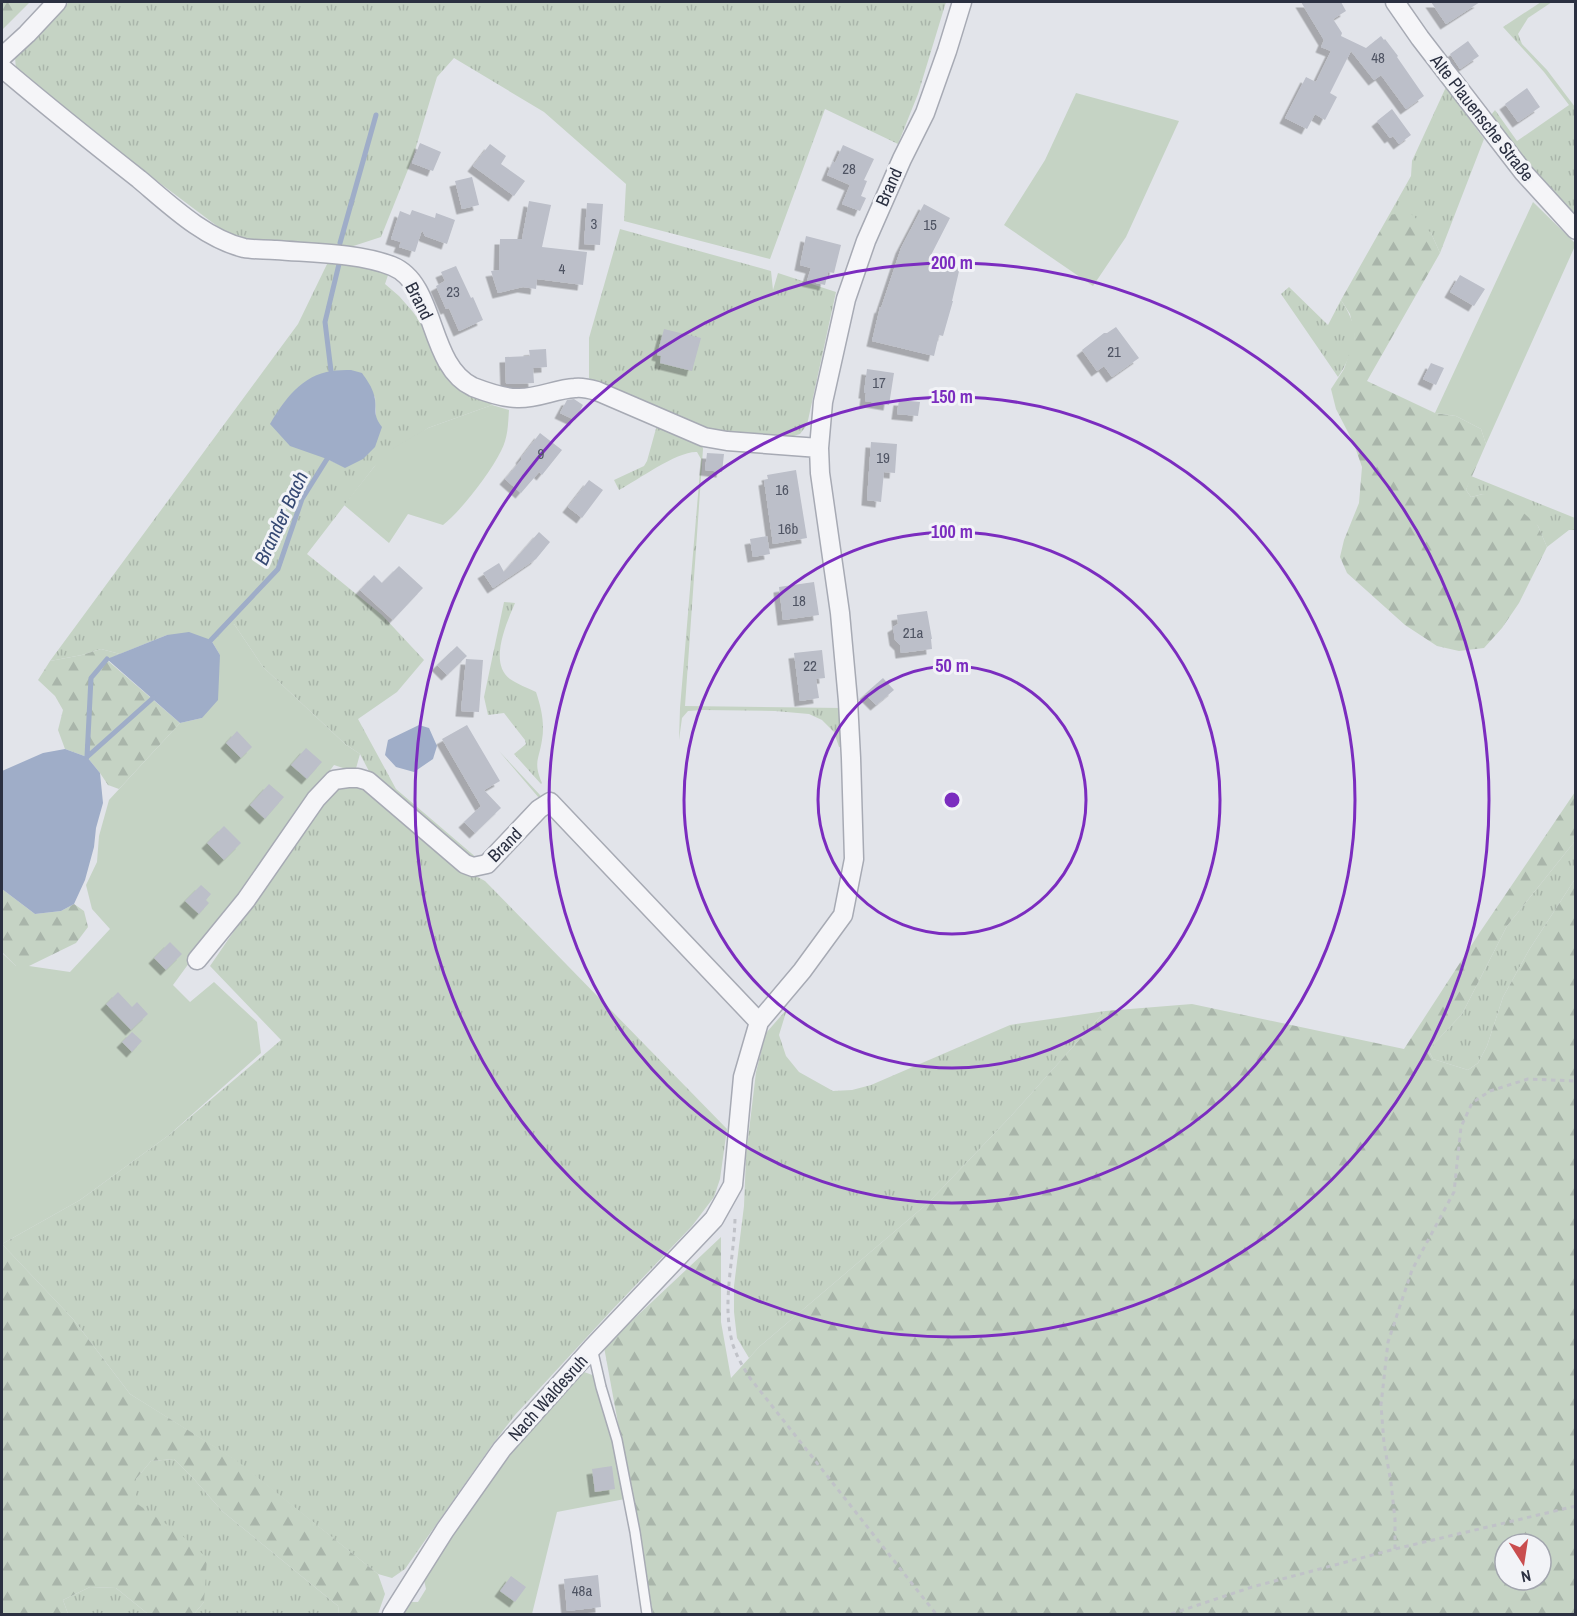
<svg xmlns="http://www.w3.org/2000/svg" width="1577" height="1616" font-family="'Archivo Narrow',sans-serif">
  <defs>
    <pattern id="grass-tufts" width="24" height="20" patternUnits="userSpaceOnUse" patternTransform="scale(1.5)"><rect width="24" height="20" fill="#c5d3c4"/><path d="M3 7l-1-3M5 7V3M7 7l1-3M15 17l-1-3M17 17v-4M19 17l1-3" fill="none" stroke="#a9b5aa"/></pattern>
    <pattern id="forest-firs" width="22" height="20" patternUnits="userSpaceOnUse" patternTransform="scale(1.5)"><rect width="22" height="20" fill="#c5d3c4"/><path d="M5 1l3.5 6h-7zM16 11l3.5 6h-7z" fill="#a9b5aa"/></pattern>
    <filter id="shadow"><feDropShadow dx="-5.5" dy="5.5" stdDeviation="0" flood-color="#0004"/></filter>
  </defs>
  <rect width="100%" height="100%" fill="#e2e4ea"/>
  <!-- grass -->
  <path fill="url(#grass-tufts)" fill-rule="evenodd" d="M69,2h877l-28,92 -20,50 -73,-35 -55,150 -146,-38 2,-37 -82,-72 -90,-54 -17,19 -24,80 -32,80 -49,16 -76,-9 -31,-12 -68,-51 -141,-111 -1,-13z
    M1541,2h11l-24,16 -10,16 4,10 25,26 28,37v106h-3l-26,-25 -55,-73 4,-5 22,31 52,-36 -25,-33 -41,-45z
    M1446,87l38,52 -44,114 -9,-20 -42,-18 22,-39 1,-15z
    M620,229l151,42 2,19 5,-17 58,19 -29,133 -7,9 -13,4 -91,-9 -102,-46 -5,-5v-40z
    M341,261l48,11 -4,12 14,12 14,16 15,21 64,72 -64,23 -54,39 -67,87 75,61 42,45 -27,32 -39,27 38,70 82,70 61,-61 -40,-47 41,44 1,2 -54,59 -15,6 -101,-87 -11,-21 -15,-10 -82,-77 -29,-43 -14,31 -9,-15 -44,-5 -47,19 -19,-5 -19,6 -32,6 248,-337 30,-62zM375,396l1,23 -31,48 -18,-8z
    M1289,287l39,38 13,-25c7,11 14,24 14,36 0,10 -11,33 -17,41l-57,-83z
    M657,425l45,18 1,6 -18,257 158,2 2,39h-6l-5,-15 -12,-12 -13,-6 -34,-3 -72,-1 -15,1 -6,7 -3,22 1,-32 21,-249 -4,-7c-20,-1 -59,28 -78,38l-5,-10 30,-14 3,-5z
    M1471,476l104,42v12h-6l-22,17 -9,-21 -55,-32 -12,3 -5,-7z
    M504,602l11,1c-8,19 -27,60 -5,76 7,5 18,9 26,13 5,15 9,31 6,48 -3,20 -9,22 0,43l-1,1 -27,-30 12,-10 -1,-4 -21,-27 -16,2 -4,-18z
    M357,781l102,86 26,14 242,248 -7,50 -6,18 -22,29 -80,84 -97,105 -23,30 -87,124 -13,9 -14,-4 -143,-114 -105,-66 -57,-75 -71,-75 78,-44 89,-65 112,-95 -71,-74 125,-182z
    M1575,841v38l-46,71 -26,47 -16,49 -9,17 -10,7 -35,-11 -3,-6v-5l32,-34 45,-88z
    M787,1009l-8,26 7,21 13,16 34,19 19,-1 19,-5 139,-60 95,-14 -94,105 -83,87 -169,144 -10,11 -12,-20 -3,-26v-26l10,-80 2,-50 10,-84 10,-39z
    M174,1459l19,19 29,33 116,95 1,8h-145l10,-12 -68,-99v-24l15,-18z
    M90,1587l26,1 32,26h-80l-5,-14z"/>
  <!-- forest -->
  <path fill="url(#forest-firs)" fill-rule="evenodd" d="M2,2h28l-28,28z
    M1409,212l22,21 9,20 -73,128 68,32 21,3 25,13 5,15 -20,46 5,7 12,-3 24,4 31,28 9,21 -28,56 -17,25 -18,20 -25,3 -22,-5 -32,-21 -58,-52 -7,-16 4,-17 15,-37 3,-36 -8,-23 -18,-35 -5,-20 13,-20 11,-32 -5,-23 -9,-14 48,-85z
    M101,649l19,5 -13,6 73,63 -61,66 -11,-4 -8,-12 -13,-16 -22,-8 -7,-19 5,-20 -8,-14 -17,-16 12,-19 32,-6z
    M1575,792v49l-68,85 -45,88 -32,34v5l3,6 35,11 10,-7 9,-17 16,-49 26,-47 46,-71v735h-922l-49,-267 117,-110v85l10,56 28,-31 169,-144 83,-87 94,-105 87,-7 212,45 76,-117zM1505,1544h36v36h-36z
    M2,889l33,25 26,-3 13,-7 10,7 4,16 -12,16 -47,23h-13l-14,-14z
    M2,1244l71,75 57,75 106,66 142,114 7,20 -7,20h-39l-1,-8 -116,-95 -29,-33 -19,-19 -23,2 -15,18v24l43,30 28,25 -3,44 -10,12h-46l-32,-26 -26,-1 -27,13 5,14h-66z"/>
  <!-- garden -->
  <path fill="#c5d3c4" d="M1076,93l103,28 -53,116 -33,49 -89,-61 41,-65z
    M1533,202l42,41v3l-89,198 -5,-15 -25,-13 -21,-3z
    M492,405l17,5c-1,14 -1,28 -8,41 -11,22 -39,59 -58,74l-35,-11 -19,29 -45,-38 30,-38 18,-18 36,-21z
    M234,624l29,43 82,77 15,10 -5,18 -21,-7 -161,220 17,17 24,-20 43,40 4,31 -92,82 -89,65 -78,44v-291l14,13h13l41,6 40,-43 -18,-20 -6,-24 11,-23 2,-26 10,-36 71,-77 22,-5 18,-63 -6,-15z
    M584,1372l14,5 18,61 9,61 -68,13 -25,102h-129l8,-12h7l8,-13 -2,-9 74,-113z"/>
  <!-- water -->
  <path fill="#9fadc8" d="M351,370l11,3c5,7 10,14 12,22 4,14 -3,18 8,32l-7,20 -12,12 -18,9 -18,-9 -37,-13 -20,-22c14,-24 32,-49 62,-53 6,-1 13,-1 19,-1z
    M189,632l22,8 9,15 -2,45 -16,18 -22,5 -73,-64 60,-24z
    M419,725l10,3 8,18 -4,13 -19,13 -18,-5 -11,-12 3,-15z
    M65,749l22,8 13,16 3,30 -7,25 -2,19 -9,33 -11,24 -13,7 -26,3 -33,-25v-118l41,-18z"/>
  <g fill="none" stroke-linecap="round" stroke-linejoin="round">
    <!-- stream -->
    <path stroke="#9fadc8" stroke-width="5" d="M340,243l36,-128
      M331,371l-6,-49 14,-58
      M211,640l67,-71 24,-70 25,-40
      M87,757l4,-79 16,-19
      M87,757l66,-59"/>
  </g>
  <!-- building -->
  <path fill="#bcbfc9" filter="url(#shadow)" d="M1301,2h40l5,9 -13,8 9,14 -1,3 25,12 15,-12 3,4 1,-1 13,17 -1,1 27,39 -18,13 -25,-34 -7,5 -23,-29 -21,42 7,4 -12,23 -10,-6 -8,15 -22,-11 21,-41 10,5 15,-31 -10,-4 3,-7z
    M1431,2h49l-34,22z
    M1468,41l11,15 -19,13 -10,-15z
    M1527,88l13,19 -22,15 -13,-18z
    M1392,109l19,26 -12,9 -6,-8 -3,2 -13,-17z
    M420,143l21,9 -8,19 -21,-8z
    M490,144l16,12 -5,8 24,17 -11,15 -41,-30z
    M843,145l31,14 -10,21 3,1 -6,15 5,2 -6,13 -18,-7 8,-19 -23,-10 6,-14 2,2z
    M472,177l7,28 -17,4 -7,-28z
    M529,201l22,4 -9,42 45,5 -4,33 -46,-6 -1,10 -13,-2 -25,6 -7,-22 8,-1 1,-31h22z
    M587,203l16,1 -3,41 -16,-1z
    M924,204l26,14 -21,41 31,8 -8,34h1l-10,35 -4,-1 -5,21 -62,-15 8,-34 1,1 20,-60z
    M412,210l23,8 1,-5 19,7 -8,24 -22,-8 -3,-6 -7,22 -16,-5 2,-5 -10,-3 9,-28 10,4z
    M806,236l35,9 -7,28 -6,-1 -3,13 -18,-4 4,-13 -11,-3z
    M456,266l15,32 2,-1 10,23 -24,11 -10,-23 -3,1 -10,-23 9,-5 -4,-9z
    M1460,275l25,14 -11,17 -24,-14z
    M1116,327l23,31 -27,19 -8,-11 -7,5 -15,-21 22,-17h3z
    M664,329l37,9 -9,33 -32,-8 1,-7 -4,-1z
    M546,349l1,18 -14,1 1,15 -28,1 -1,-27 25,-1 -1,-6z
    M1431,363l13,5 -8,17 -13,-6z
    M867,369l27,4 -5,32 -24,-4 1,-8h-2z
    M574,399l9,6 -8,15 -15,-7 7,-13z
    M899,400l21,2 -2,14 -21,-2z
    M540,433l22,17 -20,25 -3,-3 -18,21 -16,-14 17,-20 -1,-1z
    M871,442l26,2 -2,29 -11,-1 -3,30 -14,-2z
    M707,453l17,1 -2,18 -17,-2z
    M796,470l11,68 -34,6 -9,-64 4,-1 -1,-4z
    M589,480l14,10 -21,28 -14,-11z
    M539,532l11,10 -14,17 -43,29 -10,-15 16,-10 5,9z
    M767,536l3,18 -17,3 -3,-18z
    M399,566l24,22 -30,32 -33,-30 14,-15 8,8z
    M814,582l5,33 -36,5 -4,-33z
    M927,611l5,28h-1l1,10 -31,4 -1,-8 -5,-5 -2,-13 5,-3 -1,-9z
    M457,646l10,10 -20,19 -10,-10z
    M822,650l3,28 -9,1 3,19 -19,3 -6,-48z
    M466,659l17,1 -4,52 -18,-1z
    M883,678l11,12 -18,15 -11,-11z
    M467,725l33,56 -16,9 17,18 -26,25 -11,-11 17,-16 -39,-67z
    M237,731l15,16 -11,11 -15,-15z
    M306,748l16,14 -15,17 -16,-14z
    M269,784l15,13 -19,22 -15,-14z
    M224,826l17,17 -17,17 -17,-17z
    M201,885l10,9 -5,6 3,3 -10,11 -14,-13z
    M170,942l12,12 -16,16 -12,-12z
    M118,992l14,15 5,-5 11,12 -17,16 -25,-26z
    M132,1032l10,9 -10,11 -10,-10z
    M612,1466l3,23 -20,3 -3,-23z
    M598,1575l3,32 -34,4 -3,-32z
    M511,1576l15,11 -11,15 -15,-11z"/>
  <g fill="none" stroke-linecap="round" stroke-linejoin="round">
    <!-- lane casing -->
    <g stroke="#a7aab4" stroke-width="12">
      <path id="lane" d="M592,1348l9,39 16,53 18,92 12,82"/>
    </g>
    <!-- street casing -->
    <g stroke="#a7aab4" stroke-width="21">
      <path id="street" d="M1395,2l25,36 104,135 52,57
        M2,57l25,-23 30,-32
        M2,68c45,38 91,75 137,111 31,26 65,59 105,69 10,2 22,1 32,2 36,3 82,3 116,16 45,18 35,99 81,121 13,5 30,11 44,11 20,1 38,-9 58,-10 7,-1 15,1 22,3l107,46 23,4 92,7
        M197,960l49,-60 70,-101 18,-19 14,-2h10l10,3 97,83 8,3 14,-3 52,-55 11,-7 209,220
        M392,1614l53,-84 57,-81 90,-101 122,-129 19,-34 10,-108 16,-55 43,-51 41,-56 11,-56 -3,-101 -3,-57 -8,-88 -20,-140 -1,-25 4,-46 23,-103 20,-58 36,-82 23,-46 22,-62 15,-49"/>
    </g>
    <!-- path -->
    <path stroke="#c0c2c8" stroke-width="3" stroke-dasharray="4.5 4.5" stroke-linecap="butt" d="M735,1219c-1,41 -14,85 -2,126 4,12 10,22 17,33l186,236
      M1395,1549v-30l-4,-36 -7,-40 -3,-38 7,-63 24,-72 42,-78 7,-65 11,-24 18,-12 38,-12 48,2
      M1171,1614l81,-27 143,-38 181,-43"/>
    <!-- lane -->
    <use href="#lane" stroke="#f5f5f8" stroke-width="9"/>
    <!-- street -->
    <use href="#street" stroke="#f5f5f8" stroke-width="18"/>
  </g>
  <!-- distance rings -->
  <g fill="none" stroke="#7b2cbf" stroke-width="3">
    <circle cx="952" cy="800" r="134"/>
    <circle cx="952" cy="800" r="268"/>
    <circle cx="952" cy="800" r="403"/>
    <circle cx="952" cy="800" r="537"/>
  </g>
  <g text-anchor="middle" stroke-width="6" stroke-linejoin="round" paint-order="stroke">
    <!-- number labels -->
    <g font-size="15" fill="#4f5463">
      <text x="1378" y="63">48</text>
      <text x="849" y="174">28</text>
      <text x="594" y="229">3</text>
      <text x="930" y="230">15</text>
      <text x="562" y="274">4</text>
      <text x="453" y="297">23</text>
      <text x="1114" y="357">21</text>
      <text x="879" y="388">17</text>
      <text x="541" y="459">9</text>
      <text x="883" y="463">19</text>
      <text x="782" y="495">16</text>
      <text x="788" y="534">16b</text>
      <text x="799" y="606">18</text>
      <text x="913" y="638">21a</text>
      <text x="810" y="671">22</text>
      <text x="582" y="1596">48a</text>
    </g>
    <!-- street labels -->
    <g font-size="18" fill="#2b3041" stroke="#f2f3f7">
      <text transform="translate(1482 118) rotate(52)" y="6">Alte Plauensche Straße</text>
      <text transform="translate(889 187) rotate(-66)" y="6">Brand</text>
      <text transform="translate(419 301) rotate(63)" y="6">Brand</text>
      <text transform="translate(505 845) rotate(-45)" y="6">Brand</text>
      <text transform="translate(548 1398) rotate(-48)" y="6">Nach Waldesruh</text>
    </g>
    <!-- water labels -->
    <g font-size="20" font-style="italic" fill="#364973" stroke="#f2f3f7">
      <text transform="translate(281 518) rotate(-65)" y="7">Brander Bach</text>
    </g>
  </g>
  <circle cx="952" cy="800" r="9" fill="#7b2cbf" stroke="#f2f3f7" stroke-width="3"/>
  <g font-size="18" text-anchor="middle" font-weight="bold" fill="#7b2cbf" stroke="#f2f3f7" stroke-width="6" stroke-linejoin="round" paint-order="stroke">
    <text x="952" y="269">200 m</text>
    <text x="952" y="403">150 m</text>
    <text x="952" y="538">100 m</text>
    <text x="952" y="672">50 m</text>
  </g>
  <!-- border -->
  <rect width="1577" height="1616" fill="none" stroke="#2b3041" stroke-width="6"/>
  <!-- north arrow -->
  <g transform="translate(1523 1562) rotate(168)"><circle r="28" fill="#f2f3f7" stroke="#a2a5ae" stroke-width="1.5"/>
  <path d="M0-4.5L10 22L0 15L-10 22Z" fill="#c94d4e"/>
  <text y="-9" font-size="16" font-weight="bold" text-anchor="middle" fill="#2b3041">N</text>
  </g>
</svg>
